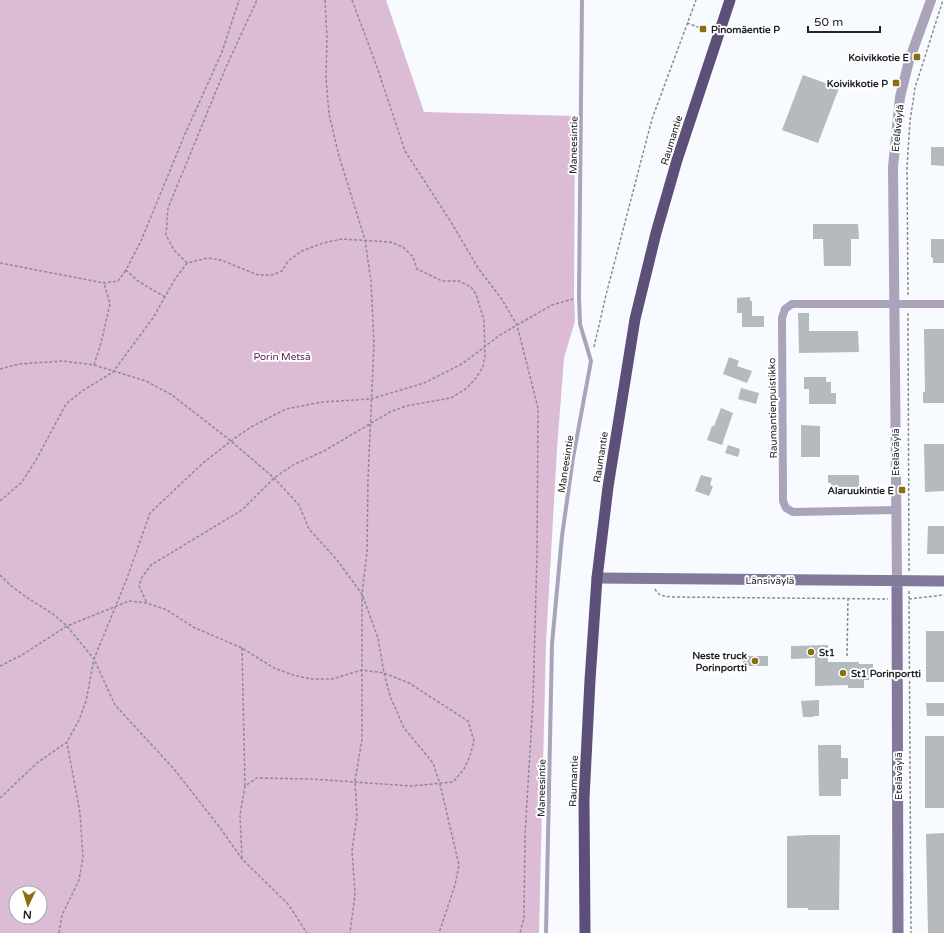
<svg xmlns="http://www.w3.org/2000/svg" width="944" height="933" font-family="'Varela Round',sans-serif">
  <rect width="100%" height="100%" fill="#f7fafe"/>
  <!-- green -->
  <path fill="#dcbbd5" fill-rule="evenodd" d="M0,0h386l38,112 151,4 -1,181 1,24 -11,37 -7,91 -11,193 -7,291h-539zM16,893h24v24h-24z"/>
  <!-- building -->
  <path fill="#b4babd" d="M803,75l36,13 -21,55 -36,-13z
    M931,147h13v19l-13,-1z
    M813,224h45l1,15h-8v27h-27l-1,-27h-10z
    M931,239h13v24h-11v-5l-2,-1z
    M750,297v4h2v15h12v11h-22v-14h-5v-15z
    M798,313h11v18h49l1,21 -60,1z
    M924,329h20v74h-21v-11h2z
    M729,357l10,4 -2,5 15,5 -5,12 -24,-9z
    M804,377h22v5h5v11h5v11h-27v-15h-5z
    M741,388l18,5 -3,11 -18,-5z
    M721,408l12,5 -11,32 -15,-5 5,-14h2z
    M801,425l19,1v31h-19z
    M924,444h20v47l-19,1z
    M728,445l12,4 -2,8 -13,-4z
    M701,475l11,3 -2,7 3,1 -4,10 -14,-5z
    M828,475h31v20h-28v-12h-3z
    M928,526h16v28h-17z
    M926,631h18v51h-18z
    M828,645v17h31v2h14v9h-4v7h-5v8h-16v-3l-33,1v-28l-24,1v-13z
    M743,656h25v10h-25z
    M819,700v16h-5v1h-11l-2,-16z
    M926,703h18v13h-17z
    M925,736h19v72h-19z
    M818,745h23v13h7v21h-7v17h-22z
    M944,833v100h-16l-2,-99z
    M808,835h32l-1,75h-31v-2h-21v-72z"/>
  <g fill="none" stroke-linecap="round" stroke-linejoin="round">
    <!-- path -->
    <path stroke="#8a8c8f" stroke-width="1.5" stroke-dasharray="3 2" stroke-linecap="butt" d="M325,0l2,38 -1,40 3,36 10,42 26,84 6,41 3,62 -6,136 -1,73 -5,42v145l-7,42 2,35 -5,34 3,44 -5,39
      M352,0l25,67 28,84 46,71 27,46 23,30 16,27 21,83 -1,146 -4,147 -8,134 -1,83 -4,15
      M687,23l16,6
      M0,263l104,20 14,-2 8,-11
      M187,263l-13,-13 -8,-15 2,-27 58,-141 31,-67
      M908,295l-1,-128 3,-46 5,-33 28,-88
      M165,297l-27,-16 -12,-11 15,-29 44,-107 37,-82 17,-52
      M908,313l1,258
      M594,347l12,-52 46,-176 44,-119
      M94,365l7,-22 9,-39 -6,-21
      M0,369l19,-5 44,-3 31,4 52,16 26,14 59,46 43,37 25,27 10,24 28,31 25,34 16,44 6,35 6,23 14,32 29,35 7,21 19,81 -4,20 -16,48
      M0,501l22,-19 14,-22 30,-56 16,-13 31,-19 40,-54 22,-39 12,-16 21,-5 13,2 37,15h14l10,-4 6,-10 14,-10 21,-8 19,-4 48,3 13,5 10,10 4,12 25,12h17l12,6 5,7 8,26 1,36 -2,11 -7,11 -9,10 -16,10 -45,8 -16,6 -66,39 -31,14 -19,13 -32,32 -91,55 -9,12 -3,9 8,17
      M0,575l10,10 16,12 27,17 14,12 27,33 21,46 59,64 47,60 21,30 46,45 19,29
      M655,589c4,8 10,7 18,8l215,2
      M909,591l2,342
      M909,599l35,-4
      M242,648l3,138
      M847,656l1,-58
      M0,666l22,-11 45,-29 62,-25 18,2 20,7 26,17 49,21 32,20 19,7 18,4h21l30,-9 22,3 25,10 59,38 6,20 -4,15 -6,13 -11,13 -42,4 -99,-7 -55,-1 -12,8 -5,29 2,44
      M0,798l37,-35 30,-21 12,-22 7,-19 8,-42 32,-78 24,-68 53,-50 28,-22 20,-14 35,-18 36,-7 49,-3 53,-16 38,-19 38,-29 17,-10 35,-20 21,-6
      M59,933l3,-18 17,-35 4,-23 -3,-44 -13,-70"/>
    <!-- service -->
    <path stroke="#aaa3ba" stroke-width="4" d="M546,933l6,-289 10,-108 11,-78 18,-97 -11,-37 -1,-27 3,-297"/>
    <!-- minor -->
    <path stroke="#aaa3ba" stroke-width="8" d="M896,510l-103,2 -7,-4 -3,-7 -1,-183 3,-9 7,-5h152"/>
    <!-- tertiary -->
    <path stroke="#aaa3ba" stroke-width="10" d="M897,581l-4,-414 7,-70 9,-36 22,-61"/>
    <!-- secondary -->
    <path stroke="#83799a" stroke-width="11" d="M597,578l347,3
      M897,581l1,352"/>
    <!-- trunk -->
    <path stroke="#5d5078" stroke-width="11" d="M585,933l-1,-134 6,-119 7,-102 11,-91 27,-168 21,-86 21,-73 53,-160"/>
  </g>
  <!-- markers -->
  <g fill="#8a6f10" stroke="#fff" stroke-width="1.5">
    <rect x="699" y="25" width="8" height="8" rx="2"/>
    <rect x="913" y="53" width="8" height="8" rx="2"/>
    <rect x="892" y="79" width="8" height="8" rx="2"/>
    <rect x="898" y="486" width="8" height="8" rx="2"/>
    <circle cx="811" cy="652" r="4"/>
    <circle cx="755" cy="661" r="4"/>
    <circle cx="843" cy="673" r="4"/>
  </g>
  <g text-anchor="middle" stroke-width="4" stroke-linejoin="round" paint-order="stroke">
    <!-- poi labels -->
    <g font-size="10" font-weight="bold" fill="#232426" stroke="#fff" text-anchor="end">
      <text x="711" y="33" text-anchor="start">Pinomäentie P</text>
      <text x="909" y="61">Koivikkotie E</text>
      <text x="888" y="87">Koivikkotie P</text>
      <text x="894" y="494">Alaruukintie E</text>
      <text x="819" y="656" text-anchor="start">St1</text>
      <text x="747" y="659">Neste truck<tspan x="747" dy="12">Porinportti</tspan></text>
      <text x="851" y="677" text-anchor="start">St1 Porinportti</text>
    </g>
    <!-- street labels -->
    <g font-size="10" fill="#232426" stroke="#fff">
      <text transform="translate(897 128) rotate(-84)" y="4">Eteläväylä</text>
      <text transform="translate(671 140) rotate(-73)" y="4">Raumantie</text>
      <text transform="translate(573 145) rotate(-89)" y="4">Maneesintie</text>
      <text transform="translate(772 408) rotate(-91)" y="4">Raumantienpuistikko</text>
      <text transform="translate(895 452) rotate(-90)" y="4">Eteläväylä</text>
      <text transform="translate(600 457) rotate(-81)" y="4">Raumantie</text>
      <text transform="translate(565 464) rotate(-81)" y="4">Maneesintie</text>
      <text x="770" y="584">Länsiväylä</text>
      <text transform="translate(898 776) rotate(-90)" y="4">Eteläväylä</text>
      <text transform="translate(573 781) rotate(-88)" y="4">Raumantie</text>
      <text transform="translate(541 788) rotate(-89)" y="4">Maneesintie</text>
    </g>
    <!-- park labels -->
    <g font-size="10" fill="#511b4a" stroke="#fff">
      <text x="282" y="360">Porin Metsä</text>
    </g>
  </g>
  <!-- north arrow -->
  <g transform="translate(28 905) rotate(184)"><circle r="19" fill="#ffffff" stroke="#a7a7a8"/>
  <path d="M0-3L7 15L0 10L-7 15Z" fill="#8a6f10"/>
  <text y="-6" font-size="11" font-weight="bold" text-anchor="middle" fill="#232426">N</text>
  </g>
  <!-- scale -->
  <path d="M808 26v6h72v-6" fill="none" stroke="#232426" stroke-width="2"/>
  <text x="814" y="26" font-size="12" fill="#232426" stroke="#ffffff" stroke-width="3" paint-order="stroke">50 m</text>
</svg>
